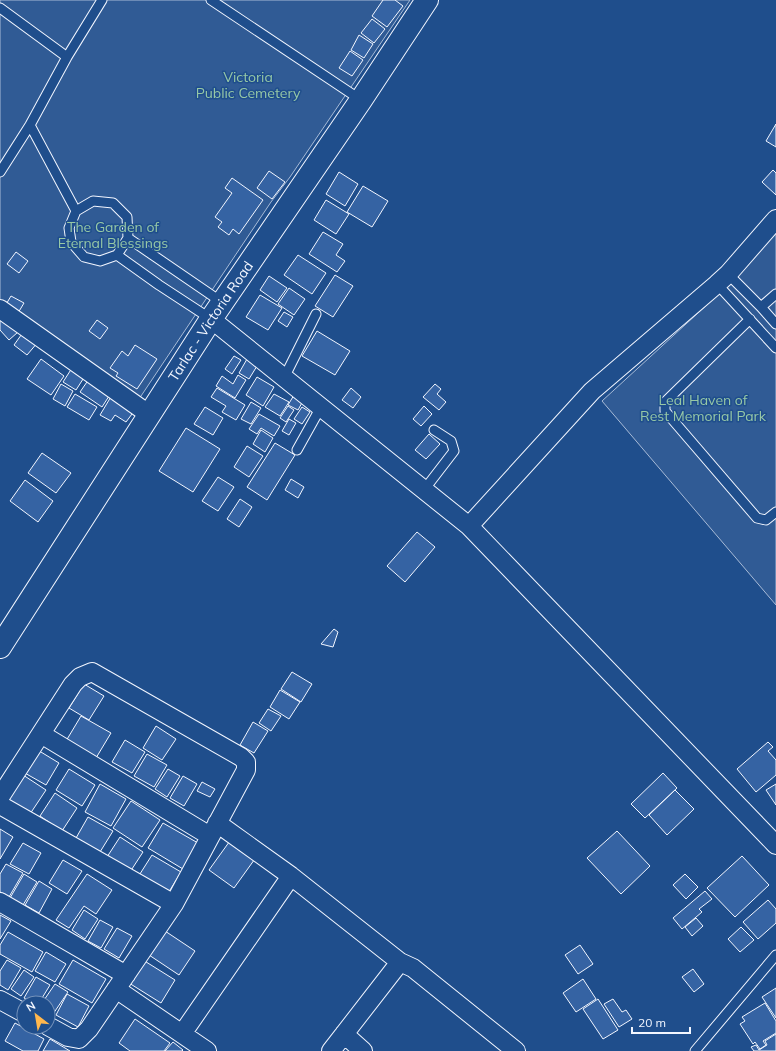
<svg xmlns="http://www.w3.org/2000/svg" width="776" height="1051" font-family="Mulish,sans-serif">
  <rect width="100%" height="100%" fill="#1f4e8c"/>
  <!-- built -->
  <path fill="#305b95" stroke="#a8bbd7" d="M0,0h410l-120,177 -19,25 -134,200 -137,-99z
    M776,233v372l-174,-204 132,-121z"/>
  <!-- building -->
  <path fill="#3563a3" stroke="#f2f6ff" d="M383,0h12l8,6 -16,21 -15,-11z
    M372,19l13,10 -11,14 -13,-10z
    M359,35l14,9 -9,14 -13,-8z
    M350,51l13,9 -11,16 -13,-8z
    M776,124v23l-10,-6z
    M773,170l3,3v22l-14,-13z
    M269,171l16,11 -13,17 -15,-11z
    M339,172l19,12 -13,22 -19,-12z
    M232,178l31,22 -24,34 -6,-5 -4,6 -11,-8 4,-5 -7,-5 17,-24 -7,-5z
    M363,186l25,15 -16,26 -25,-15z
    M326,200l23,14 -13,20 -22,-14z
    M323,232l20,12 -7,11 9,6 -8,11 -28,-18z
    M16,252l12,9 -9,12 -12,-9z
    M298,255l28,18 -14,21 -28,-19z
    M335,275l18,11 -20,31 -18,-11z
    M269,276l18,12 -10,14 -17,-12z
    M289,288l16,11 -11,16 -16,-11z
    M260,295l22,13 -14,22 -22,-13z
    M11,296l13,7 -6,10 -13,-7z
    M284,312l9,5 -6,10 -9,-6z
    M4,318l14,14 -9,8 -9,-10v-9z
    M97,320l11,8 -8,11 -11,-8z
    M24,331l14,11 -11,13 -13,-10z
    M317,331l33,20 -15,24 -33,-19z
    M135,345l22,14 -20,30 -21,-13 2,-3 -8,-5 12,-17 6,5z
    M234,356l7,4 -9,14 -7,-5z
    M41,359l23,17 -13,19 -24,-16z
    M247,359l10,7 -8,13 -10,-6z
    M72,368l13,8 -9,14 -13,-8z
    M238,375l8,5 -11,18 -19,-12 6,-10 11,8z
    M257,377l17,10 -11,19 -17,-11z
    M89,379l22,14 -9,14 -22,-15z
    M61,384l12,7 -8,15 -12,-7z
    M435,384l6,5 -4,5 9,8 -7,8 -16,-13z
    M217,388l28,17 -9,15 -14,-8 4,-6 -15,-9z
    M351,388l10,9 -8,11 -11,-8z
    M75,394l22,13 -8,13 -22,-13z
    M274,394l15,8 -9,14 -15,-9z
    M112,395l23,15 -9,12 -11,-7 -4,6 -11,-6z
    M294,395l9,6 -5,9 -10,-5z
    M251,402l10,6 -10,16 -10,-5z
    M288,406l6,4 -8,12 -6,-4z
    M424,406l8,8 -11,12 -8,-7z
    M205,407l18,11 -10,17 -19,-11z
    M302,407l8,5 -8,12 -8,-5z
    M259,414l21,12 -6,10 -13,-8 -4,6 -8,-5z
    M289,419l7,4 -7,12 -7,-4z
    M186,428l34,21 -27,43 -34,-21z
    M261,430l12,8 -8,14 -12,-8z
    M429,434l11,10 -14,15 -11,-9z
    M275,443l20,12 -28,45 -20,-13z
    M247,446l16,10 -14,21 -15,-10z
    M42,453l29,20 -15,20 -28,-20z
    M218,477l16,10 -16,24 -16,-10z
    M291,479l13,8 -6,11 -13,-8z
    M25,480l28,21 -15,21 -28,-21z
    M240,499l12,8 -13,20 -12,-8z
    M417,532l18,15 -30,35 -18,-16z
    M334,629l4,3 -5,15 -12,-3z
    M292,672l20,12 -11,18 -20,-13z
    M84,684l20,12 -15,24 -20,-12z
    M280,690l20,12 -11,17 -19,-12z
    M268,709l13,7 -10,15 -12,-8z
    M81,716l30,17 -15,25 -30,-17z
    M253,722l15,9 -14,22 -14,-8z
    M156,726l20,13 -14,21 -19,-12z
    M125,740l20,12 -13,21 -20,-11z
    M768,742l5,5 -5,4 8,9v15l-20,17 -19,-23z
    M36,749l23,14 -13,22 -23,-13z
    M147,754l20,11 -13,22 -20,-11z
    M69,769l26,16 -13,21 -26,-16z
    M168,769l12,7 -13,21 -12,-8z
    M20,773l26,17 -16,24 -25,-17z
    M663,773l14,15 -32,30 -14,-14z
    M183,776l14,8 -13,22 -14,-8z
    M202,782l13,7 -5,8 -13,-6z
    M100,784l26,15 -15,27 -26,-14z
    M776,784v21l-10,-15z
    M675,790l19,19 -27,26 -18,-20z
    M55,793l22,15 -15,23 -22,-15z
    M131,801l29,19 -18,27 -29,-19z
    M88,817l25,14 -13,21 -24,-14z
    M163,823l35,20 -15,26 -35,-21z
    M0,829l13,8 -13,22z
    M617,831l33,35 -29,28 -34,-36z
    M120,837l23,15 -13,20 -23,-15z
    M232,838l25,18 -23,32 -25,-18z
    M23,843l18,10 -12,21 -19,-10z
    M152,855l29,17 -14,23 -29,-18z
    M742,856l27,29 -34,32 -28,-29z
    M63,860l19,11 -15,23 -18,-11z
    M6,864l17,9 -14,24 -9,-5v-18z
    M24,874l13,8 -14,23 -13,-7z
    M87,874l25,16 -16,24 -12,-8 -15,22 -13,-8z
    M685,874l13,13 -12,12 -13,-14z
    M39,881l13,8 -13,24 -14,-8z
    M705,891l7,8 -13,10 3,3 -20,17 -9,-11z
    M768,900l8,9v14l-18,16 -15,-17z
    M84,910l14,9 -13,20 -13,-9z
    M0,915l11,6 -11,18z
    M696,918l7,8 -11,10 -7,-9z
    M100,920l13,7 -12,21 -13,-7z
    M741,927l13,13 -14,12 -12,-13z
    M117,928l15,8 -13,22 -15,-9z
    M165,931l30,20 -16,24 -30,-20z
    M8,932l35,20 -11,20 -32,-18v-9z
    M580,945l13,19 -15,10 -13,-19z
    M46,952l20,12 -11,18 -20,-11z
    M7,960l14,8 -13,22 -8,-5v-14z
    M73,960l33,19 -14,24 -33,-19z
    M143,960l32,20 -14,23 -32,-20z
    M693,969l11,15 -10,8 -12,-15z
    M24,970l10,7 -13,19 -10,-7z
    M36,977l14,8 -11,18h-5l-10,-5z
    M583,979l13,20 -20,13 -13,-19z
    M55,984l13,8 -17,25 -3,-2v-12h-6z
    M776,988v30l-14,-21z
    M67,994l22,12 -11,21 -22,-12z
    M598,999l20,31 -15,9 -20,-30z
    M613,999l9,13 4,-2 6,9 -13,8 -15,-23z
    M765,1003l11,18v12l-13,8 3,4 -6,4 -5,-7 -2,2 -13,-20 5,-3 -3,-4z
    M135,1019l35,24 -6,8h-34l-11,-8z
    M15,1023l29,16 -6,12h-15l-18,-10z
    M776,1034v17h-22l-3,-4 5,-2 3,5 8,-5 -2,-4z
    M50,1039l20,12h-27z
    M173,1042l10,8 -1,1h-17z"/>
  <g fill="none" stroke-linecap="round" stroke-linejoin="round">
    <!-- service casing -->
    <g stroke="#f2f6ff" stroke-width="11">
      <path id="service" d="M211,0l150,100
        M0,8l67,49
        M30,125l46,86 -7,17 2,14 13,15 16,4 17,-6 11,-17 -1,-21 -14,-14 -20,-2 -17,10
        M0,172l30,-47 37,-68 35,-57
        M128,238l95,65
        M117,255l42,30 52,34
        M728,274l33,33 15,17
        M717,284l59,64
        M761,307l15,-13
        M750,319l-85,83v9l92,107 9,2 10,-8
        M284,378l32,-64
        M297,450l24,-43
        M424,490l30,-39 -3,-10 -17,-11
        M695,1051l81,-96"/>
    </g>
    <!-- minor casing -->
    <g stroke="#f2f6ff" stroke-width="20">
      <path id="minor" d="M0,309l150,106
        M211,319l258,207 307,319
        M469,526l123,-135 125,-107 11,-10 48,-55
        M41,734l169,102
        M0,797l73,-113 7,-7 12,-5 149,85 5,5v8l-72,134 -85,125 -10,10 -11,-2 -20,-11
        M0,805l174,99
        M217,823l74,53 109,86 13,6 103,83
        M0,902l126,73
        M116,989l91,62
        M0,1000l24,13
        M182,1034l109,-158
        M344,1034l19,17
        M331,1051l69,-89"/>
    </g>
    <!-- primary casing -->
    <g stroke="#f2f6ff" stroke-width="24">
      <g id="primary">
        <path id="s1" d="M0,647l211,-328 150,-219 66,-100"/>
      </g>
    </g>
    <!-- service -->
    <use href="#service" stroke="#1f4e8c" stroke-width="9"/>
    <!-- minor -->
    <use href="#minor" stroke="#1f4e8c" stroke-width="18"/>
    <!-- primary -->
    <use href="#primary" stroke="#1f4e8c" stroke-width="22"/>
  </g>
  <g text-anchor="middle" stroke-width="3" stroke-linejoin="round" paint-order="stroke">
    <!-- park labels -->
    <g font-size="14" fill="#97c8a6" stroke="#1f4e8c">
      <text x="248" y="82">Victoria<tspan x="248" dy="16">Public Cemetery</tspan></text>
      <text x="113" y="232">The Garden of<tspan x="113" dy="16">Eternal Blessings</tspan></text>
      <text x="703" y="405">Leal Haven of<tspan x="703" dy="16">Rest Memorial Park</tspan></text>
    </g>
    <!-- street labels -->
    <g font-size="14" fill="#f2f6ff" stroke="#1f4e8c">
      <text dy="5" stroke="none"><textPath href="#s1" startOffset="388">Tarlac - Victoria Road</textPath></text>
    </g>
  </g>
  <!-- north arrow -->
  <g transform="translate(36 1015) rotate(329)"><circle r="19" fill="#1f4e8c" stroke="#7391ba"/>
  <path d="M0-3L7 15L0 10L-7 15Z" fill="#ffb74d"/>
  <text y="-6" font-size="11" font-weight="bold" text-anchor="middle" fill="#f2f6ff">N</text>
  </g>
  <!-- scale -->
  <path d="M632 1027v6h58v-6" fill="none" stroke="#f2f6ff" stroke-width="2"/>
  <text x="638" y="1027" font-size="12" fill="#f2f6ff" stroke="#1f4e8c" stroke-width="3" paint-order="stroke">20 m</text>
</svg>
